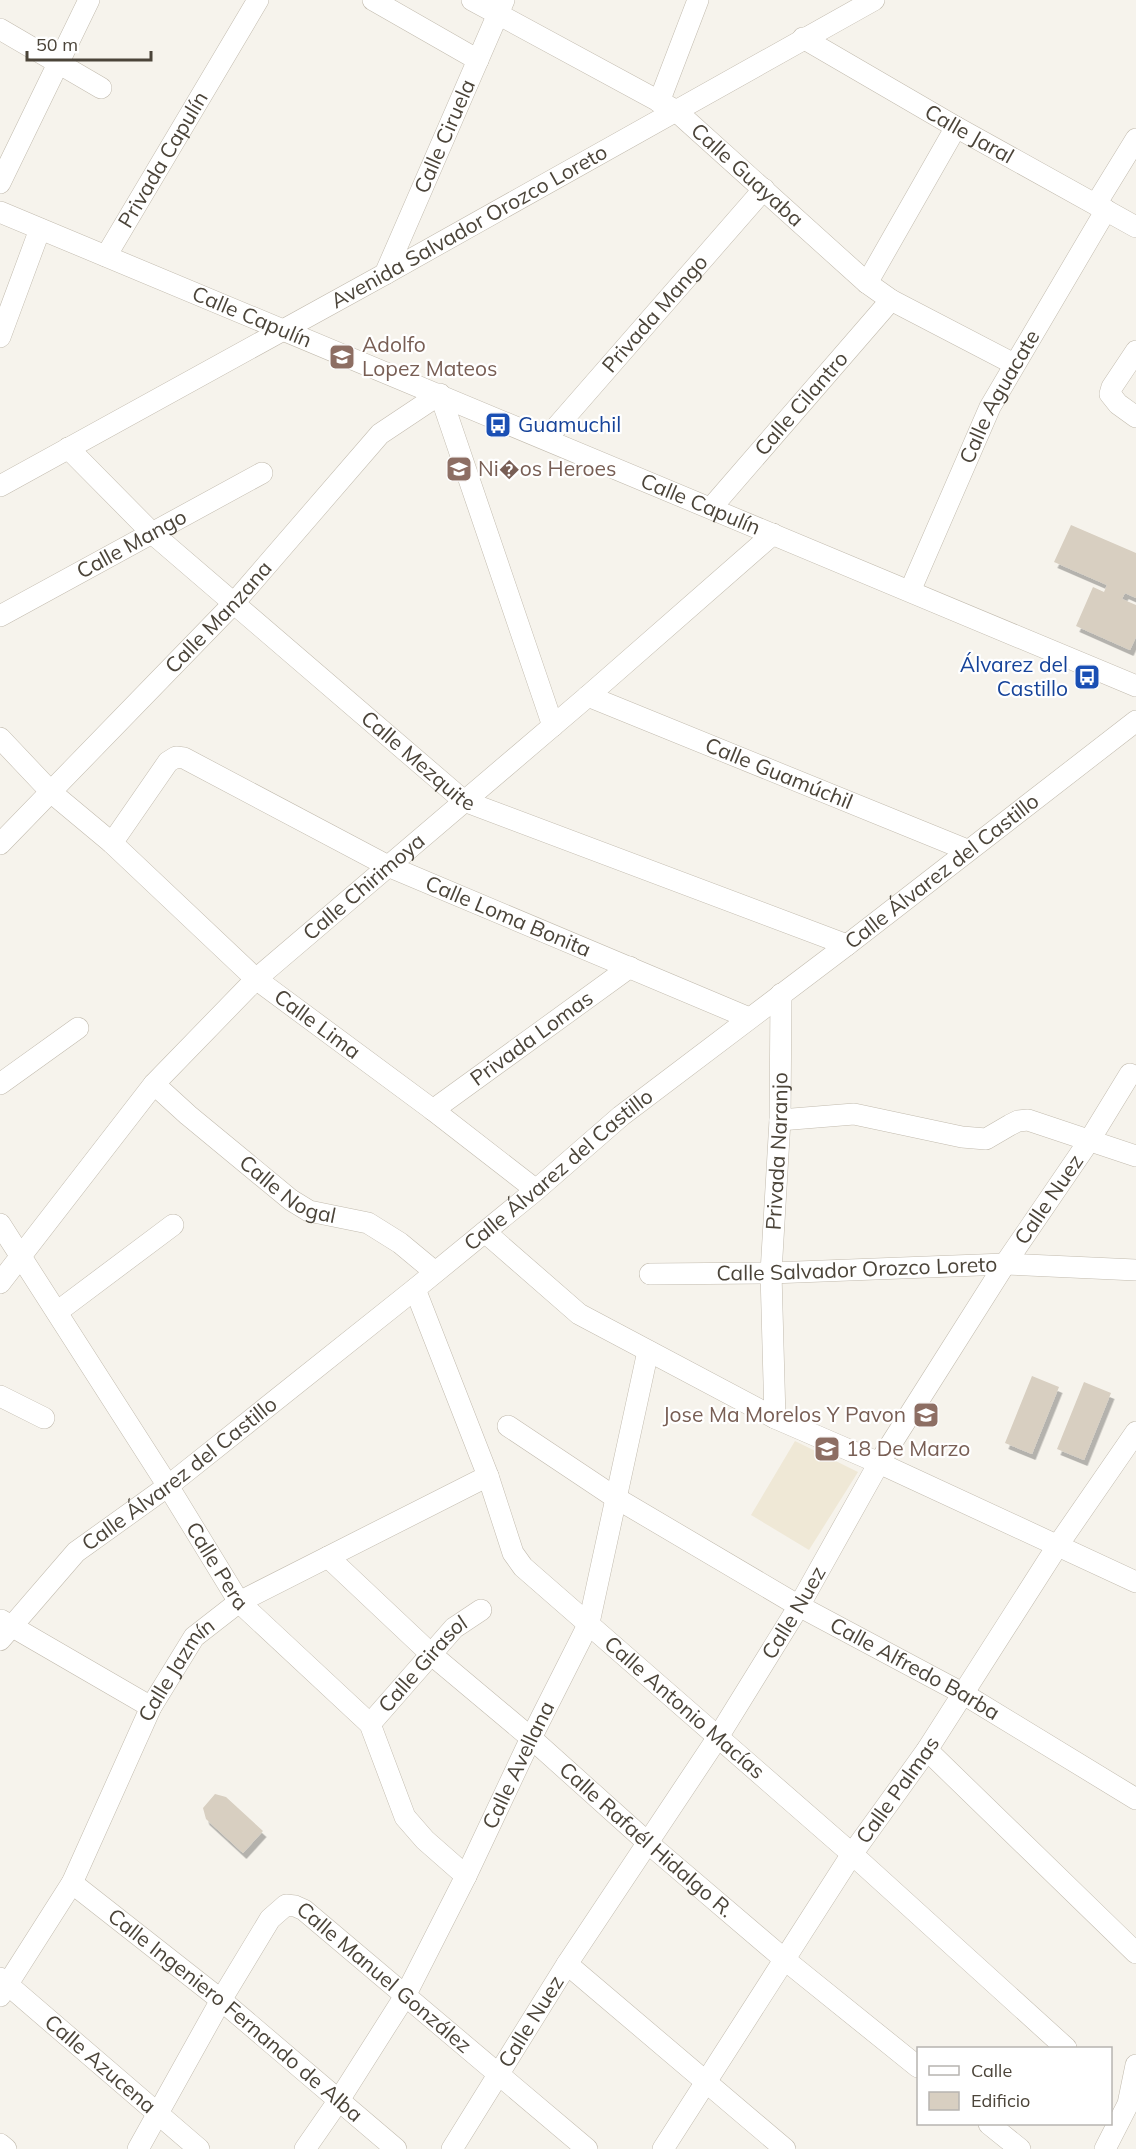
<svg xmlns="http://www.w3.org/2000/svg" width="1136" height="2149" font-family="Mulish,sans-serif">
  <defs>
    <filter id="shadow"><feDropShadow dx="3.5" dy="6" stdDeviation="0" flood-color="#0004"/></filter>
  </defs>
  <rect width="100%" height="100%" fill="#f6f3ec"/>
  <!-- education -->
  <path fill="#efe8d6" d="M795,1441l63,31 -49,78 -58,-35z"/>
  <!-- building -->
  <path fill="#d8cfc1" filter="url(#shadow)" d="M1071,525l65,28v45l-11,-5 -3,6 14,6v32l-6,13 -54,-24 17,-39 11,5 3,-7 -53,-23z
    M1032,1376l27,11 -27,67 -27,-11z
    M1084,1382l27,11 -27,67 -27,-11z
    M215,1794l11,3 37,34 -20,22 -37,-34 -3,-11z"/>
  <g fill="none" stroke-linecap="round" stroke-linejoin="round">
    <!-- minor casing -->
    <g stroke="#c2bbae" stroke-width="22">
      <g id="minor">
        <path d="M373,0l105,60"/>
        <path id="s1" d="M472,0l203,110 192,173 24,17 123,64"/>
        <path d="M0,29l101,59"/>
        <path id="s2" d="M803,38l153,89 180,100"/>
        <path d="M659,102l39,-102"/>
        <path d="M0,183l89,-183"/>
        <path d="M1096,204l40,-65"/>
        <path id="s3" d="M0,212l1136,474"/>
        <path id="s4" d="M106,256l152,-256"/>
        <path id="s5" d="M385,274l119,-274"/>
        <path d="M867,283l89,-156"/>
        <path d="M0,337l40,-108"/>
        <path d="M1136,351l-24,36 -2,7 8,10 18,13"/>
        <path id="s6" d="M546,439l218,-250"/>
        <path id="s7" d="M68,448l84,85 312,268 383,144"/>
        <path id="s8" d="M0,486l385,-212 489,-274"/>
        <path id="s9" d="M711,508l180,-208"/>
        <path id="s10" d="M910,591l80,-184 116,-197"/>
        <path id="s11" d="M0,616l262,-143"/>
        <path id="s12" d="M588,696l379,154"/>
        <path id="s13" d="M0,738l52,55 60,50 144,136 177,131 103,80"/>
        <path id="s14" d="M112,843l56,-81 8,-5 8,1 204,108 361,152"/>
        <path id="s15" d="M0,844l234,-241 146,-169 60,-40 113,332"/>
        <path d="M0,1084l78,-56"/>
        <path id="s16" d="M154,1084l34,31 103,85 18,11 59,12 32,20 35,29"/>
        <path id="s17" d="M433,1110l197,-143"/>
        <path d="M780,1120l74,-6 108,23 24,2 24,-14 8,-4 10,-1 108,36"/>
        <path id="s18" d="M0,1224l168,262 71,116 131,122 35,93 20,23 41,36"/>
        <path d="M485,1232l94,82 196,104 104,45 257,119"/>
        <path id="s19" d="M650,1274l121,-1 234,-9 131,6"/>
        <path id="s20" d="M0,1283l154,-199 102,-105 332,-283 185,-162"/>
        <path id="s21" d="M415,1289l73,187 25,77 10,14 329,287 214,194"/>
        <path d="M57,1312l116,-87"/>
        <path d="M0,1396l44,22"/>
        <path id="s22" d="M775,1418l-4,-145 9,-153 1,-126"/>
        <path id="s23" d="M508,1426l108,72 183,108 163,87 174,106"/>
        <path id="s24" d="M328,1557l104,98 99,83 117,105 136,116 134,108"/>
        <path d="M1,1620l150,87"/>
        <path id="s25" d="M0,1640l76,-88 92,-66 247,-197 121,-99 85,-74 226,-171 289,-224"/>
        <path id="s26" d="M370,1724l84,-96 27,-18"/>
        <path d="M927,1750l209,203"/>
        <path id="s27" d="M72,1883l149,117 175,149"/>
        <path d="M567,1964l218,185"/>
        <path id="s28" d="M0,1978l199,171"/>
        <path id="s29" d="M0,1996l72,-113 79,-176 43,-70 45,-35 249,-126"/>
        <path d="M989,2124l31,25"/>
        <path d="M0,2144l6,5"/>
        <path id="s30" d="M138,2149l83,-149 49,-81 16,-14 9,1 9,4 283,239"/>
        <path id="s31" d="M305,2149l34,-49 66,-104 61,-120 65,-138 58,-115 59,-272"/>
        <path id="s32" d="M452,2149l115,-185 151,-227 81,-131 80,-143 126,-199 84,-123 41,-67"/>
        <path id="s33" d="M663,2149l189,-295 75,-104 131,-205 78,-113"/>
        <path d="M1105,2149l23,-45 8,-39"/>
      </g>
    </g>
    <!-- minor -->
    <use href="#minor" stroke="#fff" stroke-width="21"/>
  </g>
  <!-- icons -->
  <defs>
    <g id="school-square" transform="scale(1.35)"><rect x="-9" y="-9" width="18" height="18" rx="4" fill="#8d6e63" stroke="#fff"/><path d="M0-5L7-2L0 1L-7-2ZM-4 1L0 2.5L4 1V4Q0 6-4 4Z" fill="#fff"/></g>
    <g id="bus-square" transform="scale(1.35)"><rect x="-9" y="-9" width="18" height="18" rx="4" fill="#1a4fb4" stroke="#fff"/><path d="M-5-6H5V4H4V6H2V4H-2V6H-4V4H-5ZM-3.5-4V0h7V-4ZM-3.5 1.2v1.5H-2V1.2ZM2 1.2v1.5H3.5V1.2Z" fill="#fff"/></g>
  </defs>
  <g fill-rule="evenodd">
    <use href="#school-square" x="342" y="357"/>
    <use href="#bus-square" x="498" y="425"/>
    <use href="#school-square" x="459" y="469"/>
    <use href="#bus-square" x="1087" y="677"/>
    <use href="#school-square" x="926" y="1415"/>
    <use href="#school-square" x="827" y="1449"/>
  </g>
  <g text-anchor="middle" stroke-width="4.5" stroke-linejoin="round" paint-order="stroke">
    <!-- street labels -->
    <g font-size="21" fill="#4b4439" stroke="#fff">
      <text dy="7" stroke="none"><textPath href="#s2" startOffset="192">Calle Jaral</textPath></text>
      <text dy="7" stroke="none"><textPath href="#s5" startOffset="150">Calle Ciruela</textPath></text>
      <text dy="7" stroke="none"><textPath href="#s4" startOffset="112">Privada Capulín</textPath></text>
      <text dy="7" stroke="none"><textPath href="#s1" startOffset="328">Calle Guayaba</textPath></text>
      <text dy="7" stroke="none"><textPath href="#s8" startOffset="536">Avenida Salvador Orozco Loreto</textPath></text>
      <text dy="7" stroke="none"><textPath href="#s6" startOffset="166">Privada Mango</textPath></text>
      <text dy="7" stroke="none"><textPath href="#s3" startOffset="273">Calle Capulín</textPath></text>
      <text dy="7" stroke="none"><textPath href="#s10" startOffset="214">Calle Aguacate</textPath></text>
      <text dy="7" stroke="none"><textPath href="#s9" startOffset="138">Calle Cilantro</textPath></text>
      <text dy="7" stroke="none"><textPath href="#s3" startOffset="759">Calle Capulín</textPath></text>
      <text dy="7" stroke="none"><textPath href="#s11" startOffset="150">Calle Mango</textPath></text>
      <text dy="7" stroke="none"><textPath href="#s15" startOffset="315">Calle Manzana</textPath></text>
      <text dy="7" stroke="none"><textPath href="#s7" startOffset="470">Calle Mezquite</textPath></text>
      <text dy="7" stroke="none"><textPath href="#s12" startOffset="206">Calle Guamúchil</textPath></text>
      <text dy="7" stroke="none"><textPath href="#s25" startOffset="1218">Calle Álvarez del Castillo</textPath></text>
      <text dy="7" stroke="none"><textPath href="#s20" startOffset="540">Calle Chirimoya</textPath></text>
      <text dy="7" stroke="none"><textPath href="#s14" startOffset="477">Calle Loma Bonita</textPath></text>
      <text dy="7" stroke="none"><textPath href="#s13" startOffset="428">Calle Lima</textPath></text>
      <text dy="7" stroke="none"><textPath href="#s17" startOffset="122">Privada Lomas</textPath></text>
      <text dy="7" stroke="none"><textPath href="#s22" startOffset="267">Privada Naranjo</textPath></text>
      <text dy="7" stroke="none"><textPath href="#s25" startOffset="732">Calle Álvarez del Castillo</textPath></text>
      <text dy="7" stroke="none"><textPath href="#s16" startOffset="172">Calle Nogal</textPath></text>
      <text dy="7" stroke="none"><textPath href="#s32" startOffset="1122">Calle Nuez</textPath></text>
      <text dy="7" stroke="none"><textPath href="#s19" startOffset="207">Calle Salvador Orozco Loreto</textPath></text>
      <text dy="7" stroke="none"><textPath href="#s25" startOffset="246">Calle Álvarez del Castillo</textPath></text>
      <text dy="7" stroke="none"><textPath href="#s18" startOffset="405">Calle Pera</textPath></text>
      <text dy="7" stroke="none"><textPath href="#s32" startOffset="636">Calle Nuez</textPath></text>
      <text dy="7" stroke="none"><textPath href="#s26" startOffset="80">Calle Girasol</textPath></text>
      <text dy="7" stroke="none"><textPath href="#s23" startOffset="474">Calle Alfredo Barba</textPath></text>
      <text dy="7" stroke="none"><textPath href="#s29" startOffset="372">Calle Jazmín</textPath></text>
      <text dy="7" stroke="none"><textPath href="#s21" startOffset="513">Calle Antonio Macías</textPath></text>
      <text dy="7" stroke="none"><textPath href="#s31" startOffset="440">Calle Avellana</textPath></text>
      <text dy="7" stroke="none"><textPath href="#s33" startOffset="429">Calle Palmas</textPath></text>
      <text dy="7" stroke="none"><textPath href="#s24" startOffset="426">Calle Rafaél Hidalgo R.</textPath></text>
      <text dy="7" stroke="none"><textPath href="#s30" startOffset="410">Calle Manuel González</textPath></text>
      <text dy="7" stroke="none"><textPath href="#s27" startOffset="210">Calle Ingeniero Fernando de Alba</textPath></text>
      <text dy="7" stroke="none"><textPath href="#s32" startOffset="150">Calle Nuez</textPath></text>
      <text dy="7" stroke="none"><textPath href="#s28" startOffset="132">Calle Azucena</textPath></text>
    </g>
    <!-- education labels -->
    <g font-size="21" fill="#785e54" stroke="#fff" text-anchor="start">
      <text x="362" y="352">Adolfo<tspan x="362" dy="24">Lopez Mateos</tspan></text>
      <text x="478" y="476">Ni�os Heroes</text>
      <text x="906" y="1422" text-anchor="end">Jose Ma Morelos Y Pavon</text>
      <text x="846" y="1456">18 De Marzo</text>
    </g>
    <!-- transit labels -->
    <g font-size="21" fill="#164399" stroke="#fff" text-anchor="start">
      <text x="518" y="432">Guamuchil</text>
      <text x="1068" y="672" text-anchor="end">Álvarez del<tspan x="1068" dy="24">Castillo</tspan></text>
    </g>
  </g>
  <!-- legend -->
  <rect x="917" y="2047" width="195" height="78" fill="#ffffff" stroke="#b7b4b0" stroke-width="1.5"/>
  <rect x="929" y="2066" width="30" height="9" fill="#ffffff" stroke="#b7b4b0" stroke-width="1.5"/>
  <text x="971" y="2077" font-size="18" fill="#4b4439">Calle</text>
  <rect x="929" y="2092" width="30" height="18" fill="#d8cfc1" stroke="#b7b4b0" stroke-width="1.5"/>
  <text x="971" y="2107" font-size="18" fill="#4b4439">Edificio</text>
  <!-- scale -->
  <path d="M27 51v9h124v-9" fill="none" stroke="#4b4439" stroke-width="3"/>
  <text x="36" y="51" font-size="18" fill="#4b4439" stroke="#ffffff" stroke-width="4.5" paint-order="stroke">50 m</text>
</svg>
